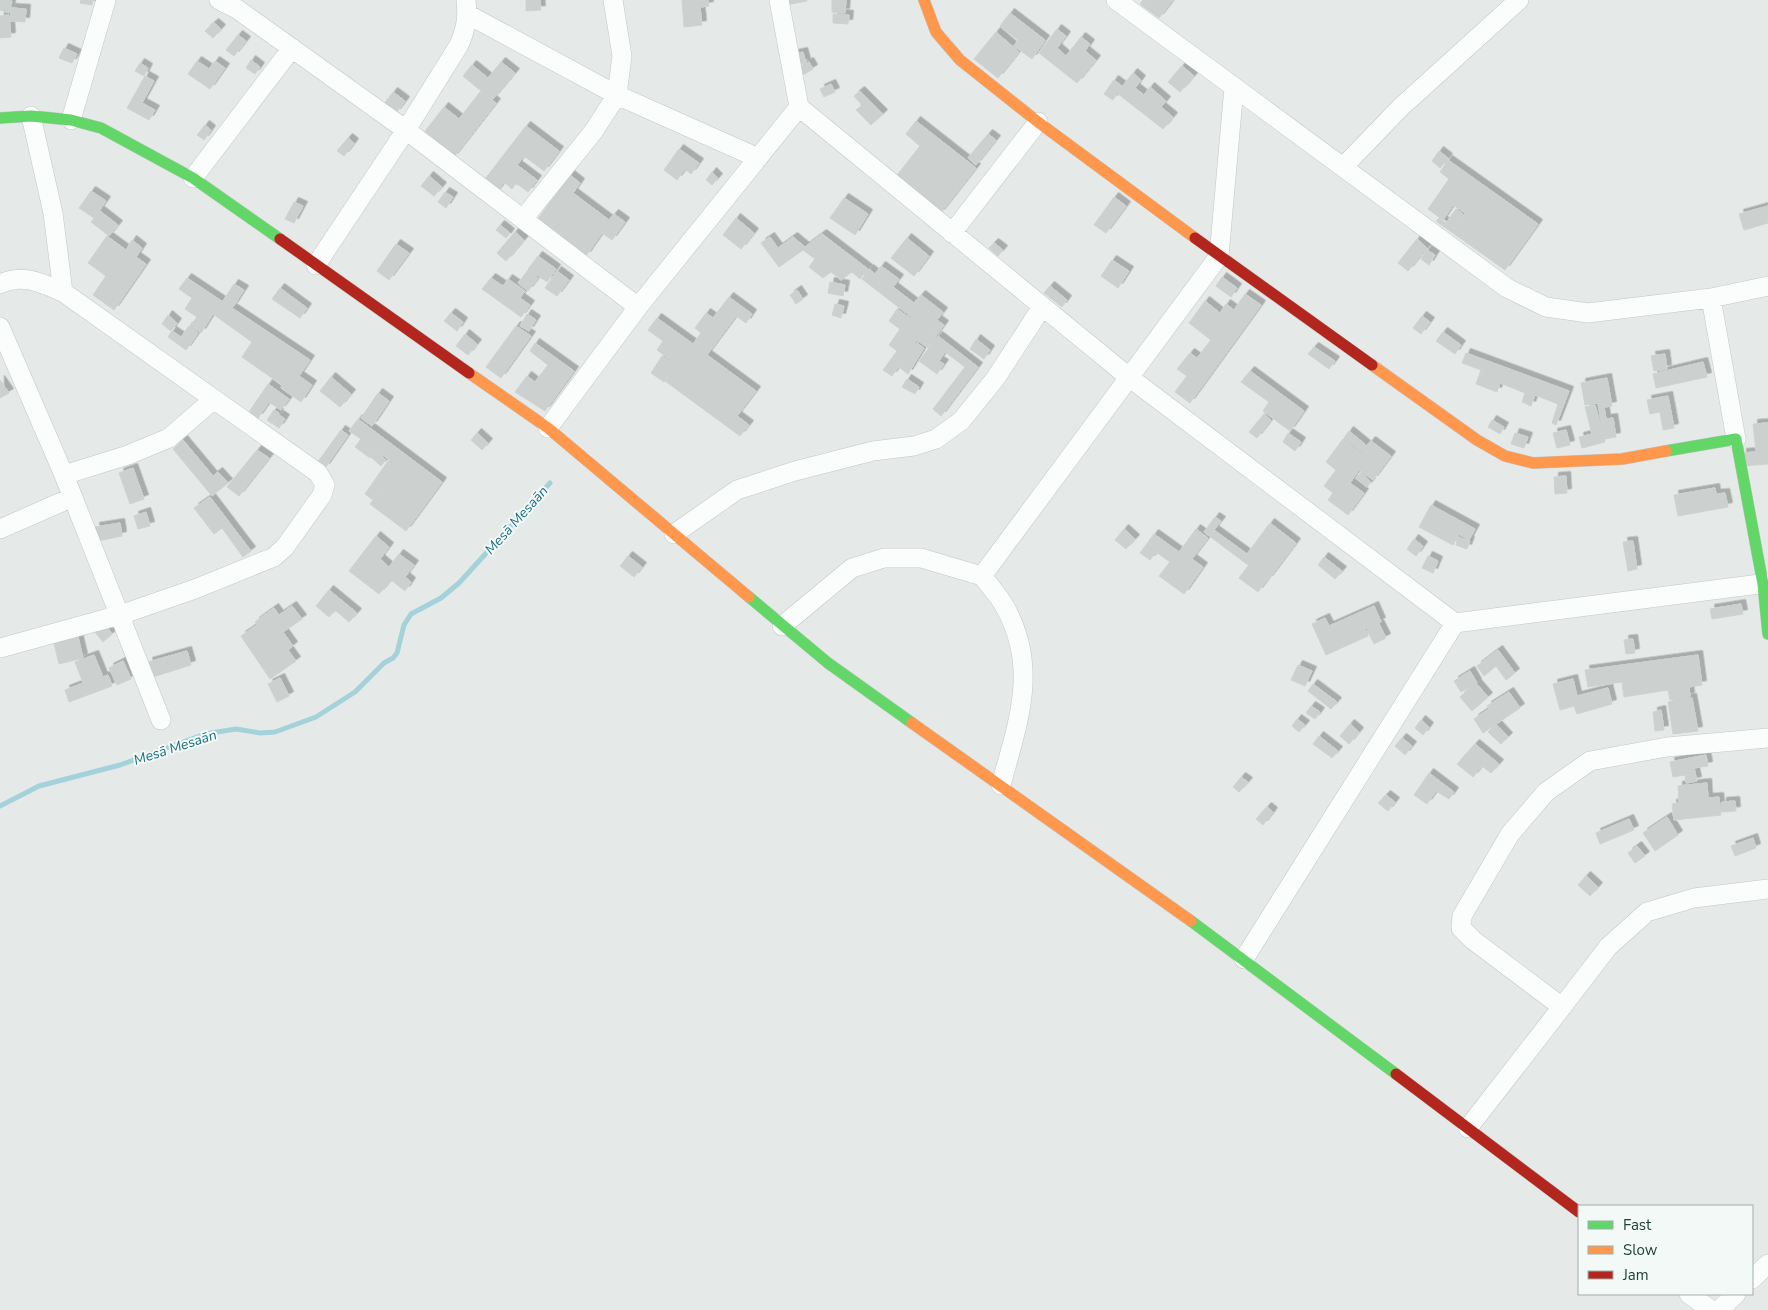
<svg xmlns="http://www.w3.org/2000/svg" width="1768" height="1310" font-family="'Nunito Sans',sans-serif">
  <defs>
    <filter id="shadow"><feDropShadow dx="4.5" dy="-4.5" stdDeviation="0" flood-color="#0004"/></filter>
  </defs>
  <rect width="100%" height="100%" fill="#e5eae8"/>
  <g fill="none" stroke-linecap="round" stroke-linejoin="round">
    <!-- stream -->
    <path stroke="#a3d2db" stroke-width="5" d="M0,806l39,-20 81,-21 85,-31 31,-5 24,4 15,-1 41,-15 39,-25 29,-29 9,-5 4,-5 7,-28 7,-11 30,-16 18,-15 91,-100"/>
  </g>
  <!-- building -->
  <path fill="#ccd1cf" stroke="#cdd3d1" filter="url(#shadow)" d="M0,0l12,1 -3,12 -9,-3z
    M81,0h12l-1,5 -12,-2z
    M526,0h14l1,10 -15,1z
    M682,0h26l1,6 -9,1 2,18 -18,2z
    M785,0h22v1l-21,4z
    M832,0h14l-1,13 -13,-1z
    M1143,0h30l-14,18 -19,-14z
    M11,8l15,1 -1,13 -15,-1z
    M1010,13l35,27 -13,19 -18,-13 4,-6 -18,-14z
    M833,14l16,1 -1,9 -15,-1z
    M9,15l2,22 -11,1v-22z
    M214,23l7,6 -8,9 -8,-7z
    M1057,29l9,7 -9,12 9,8 15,-19 9,7 -5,7 11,9 -19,23 -38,-30z
    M996,32l23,20 -21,26 -24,-19z
    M238,35l8,6 -12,15 -8,-6z
    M64,48l13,6 -5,9 -13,-5z
    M803,52l3,11 -9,2 -3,-11z
    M251,60l9,7 -5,7 -9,-6z
    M197,61l12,8 6,-8 10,7 -15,21 -22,-15z
    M501,62l14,11 -23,27 -29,-24 9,-11 16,13z
    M809,62l4,7 -10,6 -5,-7z
    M140,63l8,5 -4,8 -9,-5z
    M1182,66l12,10 -14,16 -12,-10z
    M1133,73l8,7 -6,8 9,7 6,-8 16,14 -5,6 12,10 -10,12 -46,-36z
    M145,76l9,5 -12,22 13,7 -6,10 -22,-12z
    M1114,80l8,6 -9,14 -9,-6z
    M831,84l4,8 -11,5 -4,-8z
    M860,91l23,23 -12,11 -15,-15 6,-5 -8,-9z
    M393,92l12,9 -9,12 -12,-9z
    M480,92l16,11 -43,55 -30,-24 21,-27 15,12z
    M916,121l60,47 -36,46 -45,-36 25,-32 -14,-12z
    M205,125l6,5 -7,10 -7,-5z
    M526,126l33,25 -15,20 -20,-15 -7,9 20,15 -9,12 -12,-9 -4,6 -8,-7 -8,11 -14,-10z
    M988,134l8,6 -20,25 -8,-7z
    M348,138l6,5 -10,13 -7,-5z
    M679,149l20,14 -8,11 -6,-5 -8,11 -13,-10z
    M1439,151l9,7 -8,10 -8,-7z
    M1448,160l90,64 -33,46 -69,-49 3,-3 15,11 11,-16 -12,-8 -10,15 -15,-11 21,-30 -9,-7z
    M712,172l6,6 -6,7 -6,-5z
    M570,175l10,8 -7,10 36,27 5,-6 11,8 -13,18 -10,-7 -16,23 -49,-36z
    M429,176l13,11 -8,9 -13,-10z
    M91,191l15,10 -12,17 -15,-10z
    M445,192l8,5 -7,11 -8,-6z
    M1114,197l12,9 -20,27 -12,-8z
    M844,198l24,16 -13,21 -25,-17z
    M294,202l9,4 -9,17 -9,-4z
    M1768,206v17l-24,7 -5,-16z
    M1456,209l7,5 -10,14 -7,-5z
    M100,211l18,14 -9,11 -18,-14z
    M736,218l18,15 -13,16 -18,-14z
    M500,225l10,8 -4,5 -10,-8z
    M515,232l9,8 -18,21 -9,-8z
    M822,234l46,35 -8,10 -8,-7 -11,8 -10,-8 -8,6 -14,-11 6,-8 -12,-9 -24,17 -18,-24 9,-6 8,11 15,-11 12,10z
    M107,236l19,14 6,-10 10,8 -6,9 10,7 -32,46 -21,-15 13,-19 -18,-13z
    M907,238l22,18 -15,20 -23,-18z
    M1417,239l10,9 -19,23 -10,-8z
    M994,243l9,7 -5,6 -9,-8z
    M396,244l13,9 -20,27 -12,-9z
    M1427,250l8,5 -6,10 -8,-6z
    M538,256l18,13 -9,13 -19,-13z
    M1112,260l17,11 -11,17 -17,-12z
    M881,266l18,13 -6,8 21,16 7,-8 22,17 -6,8 7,5 -8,11 -74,-57 7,-10 6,5z
    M528,270l10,8 -10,13 -10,-8z
    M557,271l12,9 -12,16 -12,-8z
    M1222,277l15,11 -6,9 -15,-11z
    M187,278l123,82 -11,16 13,9 -11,17 -20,-14 1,-3 -40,-28 10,-15 -39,-28 -12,19 -10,-7 6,-9 -12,-8 7,-11 -13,-9z
    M491,278l12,8 5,-7 17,12 -5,7 10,7 -9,12 -39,-28z
    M830,282l15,3 -2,11 -15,-3z
    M234,284l10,6 -11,17 -10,-6z
    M1050,286l17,14 -5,7 -18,-14z
    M280,288l27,20 -7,10 -28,-19z
    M797,290l6,9 -7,5 -6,-9z
    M1245,294l16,11 -71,98 -15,-11 12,-16 -10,-7 13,-16 7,5 14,-18 -22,-17 16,-22 15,12 6,-9 8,6z
    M729,297l23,17 -6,9 -10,-7 -29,39 49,36 -19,25 12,9 -9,11 -75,-55 12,-16 -20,-15 6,-9 -15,-11 9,-12 36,26 8,-11 -6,-5 11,-15 7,5z
    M835,304l9,2 -3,12 -9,-3z
    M897,309l39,27 -8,12 -11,-8 -25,36 -9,-6 14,-19 -8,-6 11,-16 -11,-8z
    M451,313l12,9 -6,9 -13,-10z
    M527,314l9,6 -7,11 -9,-5z
    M168,315l9,8 -6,8 -9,-7z
    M1422,316l8,6 -9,12 -8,-6z
    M189,326l9,7 -12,17 -18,-13 4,-6 9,6z
    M516,326l15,10 -30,42 -15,-11z
    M1443,332l18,13 -6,9 -19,-13z
    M465,334l12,10 -9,11 -12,-9z
    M938,336l40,31 -37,49 -8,-7 32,-42 -20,-15 -6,9 5,3 -7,10 -18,-13z
    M976,339l14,11 -6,9 -14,-10z
    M535,343l39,28 -29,40 -30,-19 12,-16 8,6 13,-17 -18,-14z
    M917,343l7,5 -16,26 -9,-7z
    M1314,347l21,14 -6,8 -21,-15z
    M1466,353l103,38 -13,34 -4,-2 6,-19 -23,-9 -4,11 -9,-4 3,-9 -25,-10 -3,9 -21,-8 5,-14 -19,-7z
    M1665,354l2,15 -13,2 -3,-15z
    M662,356l13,9 -11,17 -13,-9z
    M1703,362l4,15 -51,11 -3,-14z
    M1250,371l54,40 -14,20 -27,-20 6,-9 -28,-20z
    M331,377l20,17 -11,13 -20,-16z
    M1607,378l5,28 -8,1 2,12 7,-1 3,19 -12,2 -6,-36 -13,2 -4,-22z
    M907,379l12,8 -4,7 -13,-7z
    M0,380l9,13 -9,5z
    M268,384l21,15 -8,11 -12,-8 -11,16 -9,-6z
    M378,393l11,8 -17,25 -11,-8z
    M1668,396l6,32 -11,2 -3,-18 -10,2 -3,-14z
    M1595,405l10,37 -23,6 -3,-11 13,-3 -7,-27z
    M274,410l5,3 -7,11 -5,-4z
    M1264,414l7,6 -14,18 -8,-6z
    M279,415l6,4 -6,9 -6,-4z
    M358,419l84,63 -36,49 -36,-27 29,-37 -23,-17 -6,8 -15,-11 6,-8 -12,-8z
    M1492,420l12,7 -4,7 -12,-7z
    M1768,423v41l-25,2 -1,-13 14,-1 -3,-28z
    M341,430l7,5 -23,33 -8,-5z
    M1566,430l4,15 -13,3 -4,-15z
    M1349,431l17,14 -5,6 -17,-13z
    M477,433l11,10 -6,7 -11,-10z
    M1288,433l13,9 -6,9 -12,-9z
    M1515,433l13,4 -4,11 -13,-4z
    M1343,439l18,14 10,-12 20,15 -18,24 -14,-10 -9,13 14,10 -16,22 -20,-15 5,-7 -9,-7 12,-16 -10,-8z
    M183,440l30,36 5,-4 10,11 -16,13 -39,-47z
    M257,450l12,8 -30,38 -12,-9z
    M377,451l9,9 -5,6 -10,-9z
    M388,461l9,6 -24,33 -8,-6z
    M133,468l11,31 -14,5 -11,-31z
    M1361,473l10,9 -4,5 -11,-9z
    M1566,476l1,17 -12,1 -1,-17z
    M1715,488l1,6 9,-1 3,14 -50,9 -4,-21z
    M210,497l41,54 -8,6 -21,-29 -8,6 -20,-26z
    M1431,505l44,24 -6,11 -10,-6 -6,11 -34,-18z
    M146,512l4,14 -12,3 -4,-13z
    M1215,517l6,4 -7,9 33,24 23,-31 26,20 -28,37 -64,-48z
    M120,523l2,13 -24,5 -3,-14z
    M1124,529l11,10 -9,10 -11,-9z
    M1196,529l12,9 -16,21 11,8 -19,27 -25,-18 11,-14 -14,-10 -6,8 -10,-7 14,-19 25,18z
    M376,536l13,11 -9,12 9,8 10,-13 15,11 -9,12 6,5 -6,9 -14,-11 -12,14 -30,-23z
    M1458,537l12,4 -3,8 -11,-4z
    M1414,539l9,7 -7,10 -9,-7z
    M1633,541l4,28 -9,2 -5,-29z
    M628,556l14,11 -8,10 -14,-11z
    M1428,556l10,5 -5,12 -11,-5z
    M1324,557l18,14 -7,8 -17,-14z
    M1248,566l19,14 -9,12 -19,-14z
    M329,590l28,23 -8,9 -14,-12 -6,7 -13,-11z
    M1741,604l2,10 -31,5 -2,-10z
    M292,606l10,13 -19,13 10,14 -5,4 8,11 -26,18 -29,-43 16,-11 -2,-3 19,-14 5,7z
    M1374,606l7,16 -16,7 3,7 -42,19 -14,-31 13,-6 4,8z
    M105,624l7,10 -9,8 -8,-10z
    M1379,624l7,14 -12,6 -7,-14z
    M77,633l6,25 -24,6 -6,-25z
    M1633,639l2,14 -9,1 -2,-14z
    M1498,650l17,23 -9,7 -10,-14 -12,10 -7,-10z
    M187,651l4,14 -38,12 -5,-15z
    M94,655l9,22 5,-2 4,11 -43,16 -4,-12 18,-7 -8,-21z
    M1698,655l4,30 -13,2 1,10 -20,3 -2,-10 -44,7 -2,-15 -34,5 -3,-17z
    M123,661l8,18 -14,6 -8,-17z
    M1298,665l14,6 -7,15 -14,-6z
    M1470,671l7,12 -16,9 -7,-11z
    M280,678l9,18 -12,6 -9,-18z
    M1573,679l4,17 31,-8 4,16 -35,10 -3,-8 -14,4 -7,-26z
    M1476,683l12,14 -16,14 -12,-14z
    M1313,684l24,18 -6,7 -23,-18z
    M1509,692l11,16 -37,25 -9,-14 15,-10 -2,-3z
    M1692,698l6,33 -25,3 -5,-32z
    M1311,706l9,6 -5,7 -9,-6z
    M1661,710l3,20 -9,1 -2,-19z
    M1297,719l8,6 -6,7 -7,-6z
    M1421,720l8,7 -6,8 -8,-7z
    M1350,724l9,8 -10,12 -9,-8z
    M1496,724l12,13 -7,7 -13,-12z
    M1319,736l19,15 -6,7 -19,-14z
    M1402,738l10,8 -7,9 -10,-9z
    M1475,744l24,20 -8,9 -9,-7 -9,11 -16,-13z
    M1706,755l2,11 -14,2 3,13 -11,2 -1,-8 -12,2 -3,-15z
    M1429,773l25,19 -5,7 -13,-8 -9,13 -13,-9z
    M1241,777l7,5 -9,10 -6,-5z
    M1707,783l1,15 11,-1 2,18 -47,5 -2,-16 7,-1 -1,-17z
    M1386,795l9,7 -7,9 -10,-8z
    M1735,801l1,10 -14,1v-10z
    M1267,807l6,5 -10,13 -7,-6z
    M1667,817l11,18 -23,16 -12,-18z
    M1629,819l5,11 -34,14 -4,-11z
    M1753,838l3,10 -21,8 -4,-10z
    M1637,846l8,10 -10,7 -7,-10z
    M1586,876l12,11 -8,9 -12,-11z"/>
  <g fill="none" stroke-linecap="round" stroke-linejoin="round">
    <!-- street casing -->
    <g stroke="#c2c7c5" stroke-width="20">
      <path id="street" d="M219,0l18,9 169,121 232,177
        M1116,0l391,288 39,19 42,6 123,-15 57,-12
        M467,14l150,81 141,63
        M799,107l331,271 325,245 313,-40
        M31,116l22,97 10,79
        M71,120l35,-120
        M1343,167l58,-60 118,-107
        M193,178l99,-130
        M523,219l70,-87 24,-37 5,-39 -9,-56
        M952,233l86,-111
        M316,265l90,-135 53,-85c7,-16 9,-28 7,-45
        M0,284c23,-11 41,-1 63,8l255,181 7,12 -3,10 -37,52 -11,10 -79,32 -75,26 -120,33
        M1711,298l25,141
        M0,327l64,148 97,245
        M548,428l90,-121 161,-200 -20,-107
        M64,475l64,-20 41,-17 45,-39
        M0,529l73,-32
        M674,534l63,-44 58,-19 78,-20 41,-5 22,-7 25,-18 34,-42 47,-72
        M782,626l70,-58 32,-10h37l61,18
        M1768,738l-101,9 -77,14 -44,31 -36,42 -48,82 -1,12 12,12 89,67 46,-60 39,-35 47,-14 74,-9
        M1001,785c17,-63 38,-117 4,-178 -6,-11 -15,-21 -23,-31l237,-320 15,-169
        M1244,959l211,-336
        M1468,1128l94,-121
        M1752,1279l16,-15
        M1689,1294l22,16
        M1719,1310l17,-16"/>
    </g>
    <!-- fast casing -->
    <g stroke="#c0c8c5" stroke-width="12">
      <path id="fast" d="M0,118l31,-2 40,4 30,8 92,50 87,61
        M1666,451l70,-12 27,145 5,50
        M749,597l79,66 84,60
        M1191,921l205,153"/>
    </g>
    <!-- slow casing -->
    <g stroke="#c0c8c5" stroke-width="12">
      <path id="slow" d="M924,0l12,32 24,28 78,62 157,116
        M1372,365l105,75 28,16 28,7 89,-4 44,-8
        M469,373l79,55 201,169
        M912,723l279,198"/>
    </g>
    <!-- jam casing -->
    <g stroke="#c0c8c5" stroke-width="12">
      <path id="jam" d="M1195,238l177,127
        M280,239l189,134
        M1396,1074l183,138"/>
    </g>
    <!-- street -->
    <use href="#street" stroke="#fbfcfc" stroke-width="19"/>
    <!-- fast -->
    <use href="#fast" stroke="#63d668" stroke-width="11"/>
    <!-- slow -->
    <use href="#slow" stroke="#ff974d" stroke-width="11"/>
    <!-- jam -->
    <use href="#jam" stroke="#b3261e" stroke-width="11"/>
  </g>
  <g text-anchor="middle" stroke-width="4" stroke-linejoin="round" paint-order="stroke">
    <!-- water labels -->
    <g font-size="14" font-style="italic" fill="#176c80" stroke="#f3f9f6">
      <text transform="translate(516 520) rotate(-48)" y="5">Mesā Mesaān</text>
      <text transform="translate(175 747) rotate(-18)" y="5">Mesā Mesaān</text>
    </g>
  </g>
  <!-- legend -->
  <rect x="1578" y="1205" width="175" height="90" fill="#f3f9f6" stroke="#9fafaa"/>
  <rect x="1588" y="1221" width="25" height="8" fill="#63d668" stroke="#9fafaa"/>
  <text x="1623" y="1230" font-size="15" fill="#214038">Fast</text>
  <rect x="1588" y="1246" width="25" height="8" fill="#ff974d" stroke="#9fafaa"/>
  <text x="1623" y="1255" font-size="15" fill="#214038">Slow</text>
  <rect x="1588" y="1271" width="25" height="8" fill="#b3261e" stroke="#9fafaa"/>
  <text x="1623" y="1280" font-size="15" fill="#214038">Jam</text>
</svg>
